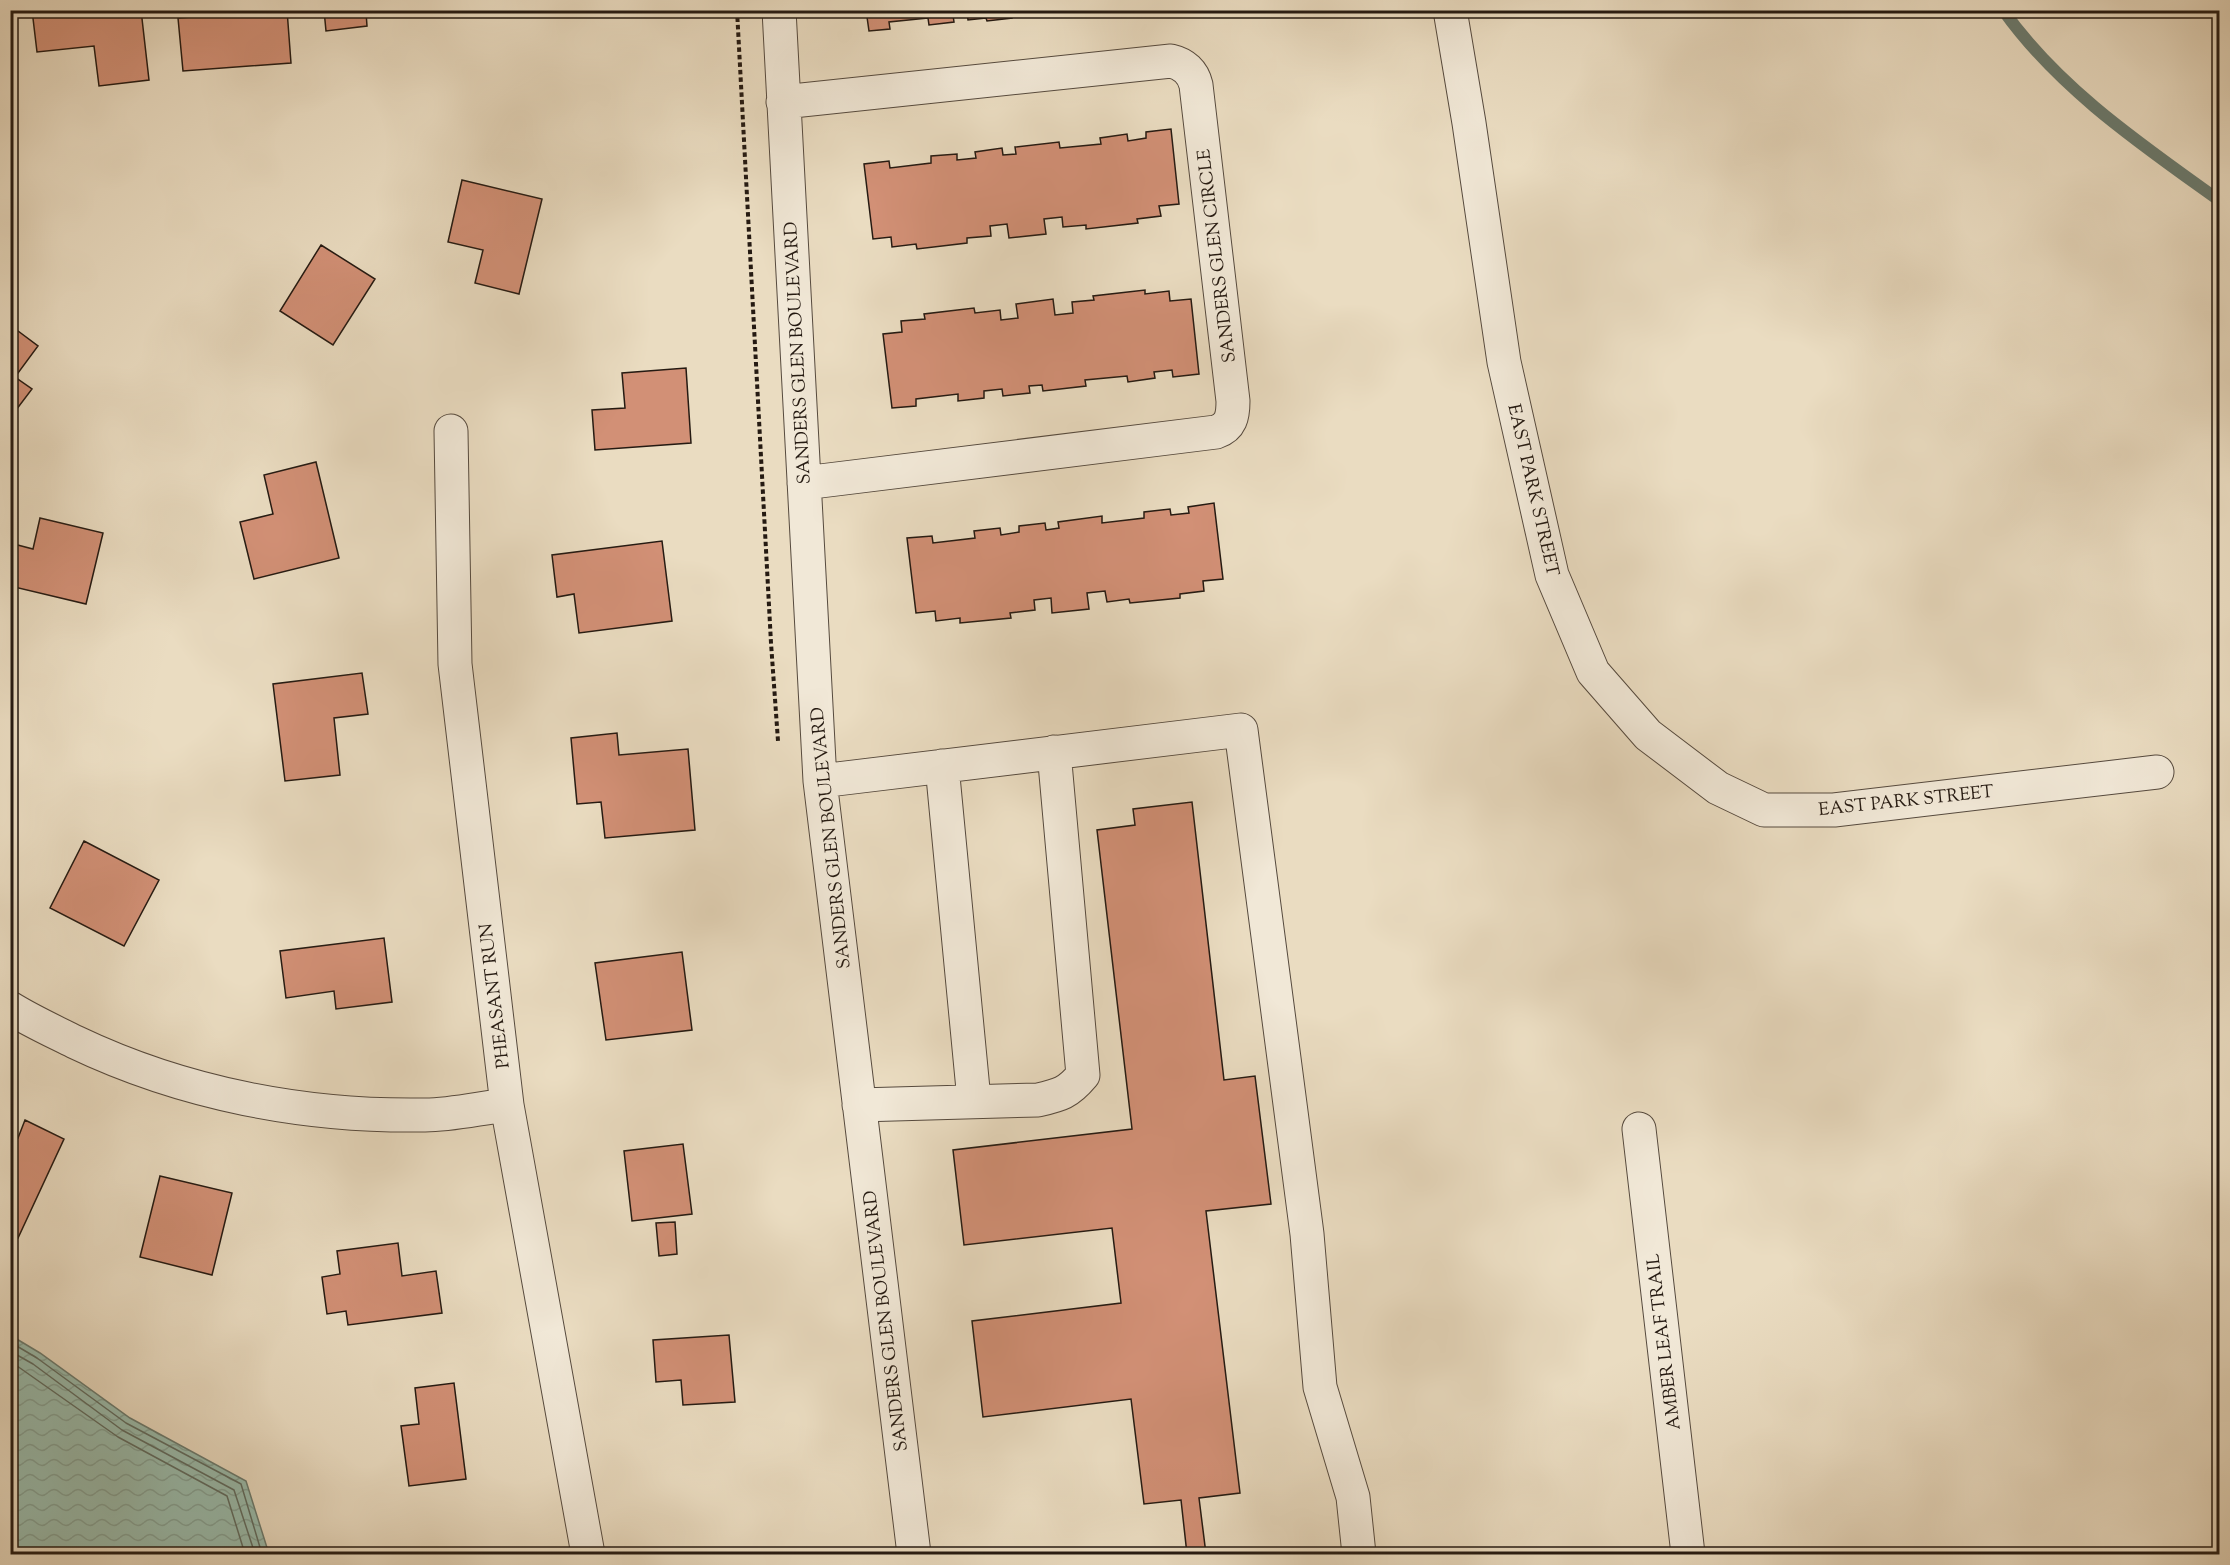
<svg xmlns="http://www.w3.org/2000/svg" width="2230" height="1565" font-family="'Sorts Mill Goudy',serif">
  <defs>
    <pattern id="water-waves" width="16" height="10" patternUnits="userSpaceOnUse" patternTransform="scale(1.5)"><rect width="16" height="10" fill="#99bcad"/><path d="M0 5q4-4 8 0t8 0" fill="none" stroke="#84a194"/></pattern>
  </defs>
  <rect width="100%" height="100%" fill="#eadcc1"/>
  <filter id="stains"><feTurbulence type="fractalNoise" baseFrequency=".00333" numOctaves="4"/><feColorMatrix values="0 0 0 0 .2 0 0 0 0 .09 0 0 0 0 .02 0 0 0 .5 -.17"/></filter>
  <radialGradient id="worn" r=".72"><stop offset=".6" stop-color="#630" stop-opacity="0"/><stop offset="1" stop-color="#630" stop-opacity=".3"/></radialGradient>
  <!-- water -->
  <path fill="url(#water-waves)" stroke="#6b7b6f" stroke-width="1.5" d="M10,1335l30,18 90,65 116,63 23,73h-258z"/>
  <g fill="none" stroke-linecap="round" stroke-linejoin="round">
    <!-- shore -->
    <path stroke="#5f6b60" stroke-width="1.5" d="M10,1342l27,16 89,65 115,61 21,70
      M10,1351l23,13 89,66 112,60 21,64
      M10,1361l108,76 109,59 18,58"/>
    <!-- stream -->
    <path stroke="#6b7b6f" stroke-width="12" d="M2003,10c56,79 139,135 217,191"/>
  </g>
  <!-- building -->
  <path fill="#d29076" stroke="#251a12" stroke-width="1.5" d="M32,10h109l8,70 -50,6 -5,-40 -57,6z
    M231,10h56l4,53 -108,8 -5,-53 53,-4z
    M324,10h57l-15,2 1,14 -41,5z
    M866,10h145l1,8 -25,3 -1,-3 -18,2 -1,-7 -14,2 1,7 -25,3 -1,-7 -39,4 1,7 -21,2z
    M1171,129l8,75 -20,2 2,10 -24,3 1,4 -52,6v-4l-23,2 -1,-10 -18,2 2,15 -37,4 -2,-14 -17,2 1,10 -24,2v5l-50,6 -1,-5 -24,3 -1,-10 -18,2 -9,-75 25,-3 1,7 41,-5v-7l26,-2v6l19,-2 -1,-6 27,-4 1,7 13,-1 -1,-7 44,-5 1,6 41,-4 -1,-6 27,-4 1,7 18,-3v-6z
    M462,180l80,19 -23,95 -44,-11 8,-33 -35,-8z
    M321,245l54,34 -42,66 -53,-34z
    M1145,290v4l24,-3 1,10 21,-2 8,75 -26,3 -1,-7 -18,2 1,6 -27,4 -1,-6 -42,4 1,6 -43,5 -1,-6 -13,1 1,7 -27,3 -1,-7 -18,2v7l-26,3v-7l-42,5v7l-24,2 -9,-74 19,-2 -1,-11 24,-2 -1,-5 50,-6 1,5 25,-3 1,10 17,-2 -2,-14 37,-5 2,16 18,-2 -1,-11 22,-2 -1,-4z
    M10,325l28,21 -23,31 17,12 -22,29z
    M686,368l5,75 -96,7 -3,-40 33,-2 -3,-35z
    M316,462l23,96 -85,21 -14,-57 33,-8 -9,-39z
    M1214,503l9,76 -20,2 1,10 -24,3v4l-50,5 -1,-4 -22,3 -2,-11 -18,2 2,16 -37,4 -1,-15 -17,2 1,10 -25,3 1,5 -51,5v-5l-24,3 -1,-10 -19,2 -9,-75 25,-2 1,7 42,-5 -1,-7 26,-3 1,7 18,-3v-6l26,-3 1,7 13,-2 -1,-6 44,-6v7l42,-5v-6l26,-3 1,6 18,-2 -1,-6z
    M40,518l63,15 -17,71 -76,-18v-43l23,6z
    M662,541l10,80 -93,12 -5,-39 -17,3 -5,-42z
    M362,673l6,41 -34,4 6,57 -55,6 -12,-97z
    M617,733l2,22 69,-6 7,81 -90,8 -4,-36 -24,2 -6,-66z
    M1192,802l32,278 31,-4 16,128 -65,7 34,282 -41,5 7,56h-19l-6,-54 -37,4 -13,-105 -148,18 -11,-96 149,-18 -9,-75 -148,17 -11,-95 179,-21 -35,-299 38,-5 -2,-16z
    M84,841l75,39 -35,66 -74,-38z
    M384,938l8,64 -56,7 -2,-18 -48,7 -6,-47z
    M682,952l10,78 -86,10 -11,-77z
    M25,1120l39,19 -46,99 -8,-3v-101l8,4z
    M683,1144l9,70 -60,7 -8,-70z
    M160,1176l72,17 -20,82 -72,-18z
    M675,1222l2,32 -18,2 -3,-33z
    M398,1243l4,33 34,-5 6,42 -94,12 -2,-14 -19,3 -5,-37 18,-3 -3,-23z
    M729,1335l6,67 -52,3 -2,-25 -25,2 -3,-42z
    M454,1383l12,96 -57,7 -8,-60 18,-2 -4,-36z"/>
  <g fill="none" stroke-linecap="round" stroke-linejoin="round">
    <!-- minor casing -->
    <g stroke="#564a3e" stroke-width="35">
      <path id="minor" d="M779,10l41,771 94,773
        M1450,10l19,113 35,239 48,213 41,97 55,63 70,53 46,22h70l323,-38
        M783,102l388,-41c13,3 22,11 25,24l37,316c0,15 -2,26 -17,31l-412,51
        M451,431l4,233 52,441 81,449
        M942,766l32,334
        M820,781l421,-51 66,504 13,153 33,110 6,57
        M10,1008c21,13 43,23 65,34 109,52 230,75 350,73 27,0 55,-7 82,-10
        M859,1105l179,-5c22,-5 30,-7 45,-25l-29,-323
        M1639,1129l49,425"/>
    </g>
    <!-- path -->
    <path stroke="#251a12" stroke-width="4" stroke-dasharray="4.5 3" stroke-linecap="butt" d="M737,10l34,633 7,98"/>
    <!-- minor -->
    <use href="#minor" stroke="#f1e8d7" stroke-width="33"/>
  </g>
  <g text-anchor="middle" stroke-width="6" stroke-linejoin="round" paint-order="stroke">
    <!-- street labels -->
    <g font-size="18" fill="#251a12" stroke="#f1e8d7">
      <text transform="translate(1216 256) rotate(-97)" y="6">SANDERS GLEN CIRCLE</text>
      <text transform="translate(797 353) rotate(-93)" y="6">SANDERS GLEN BOULEVARD</text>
      <text transform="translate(1534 490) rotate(77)" y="6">EAST PARK STREET</text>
      <text transform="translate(1906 800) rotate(-6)" y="6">EAST PARK STREET</text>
      <text transform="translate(830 838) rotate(-96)" y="6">SANDERS GLEN BOULEVARD</text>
      <text transform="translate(494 996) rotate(-97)" y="6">PHEASANT RUN</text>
      <text transform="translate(885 1321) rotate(-97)" y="6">SANDERS GLEN BOULEVARD</text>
      <text transform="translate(1663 1342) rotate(-97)" y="6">AMBER LEAF TRAIL</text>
    </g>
  </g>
  <!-- margin -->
  <rect width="2230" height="1565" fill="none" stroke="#eadcc1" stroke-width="36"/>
  <rect x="12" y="12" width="2206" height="1541" fill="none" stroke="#251a12" stroke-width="3"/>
  <rect x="18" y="18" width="2194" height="1529" fill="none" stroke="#251a12" stroke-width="1.5"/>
  <rect width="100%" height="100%" filter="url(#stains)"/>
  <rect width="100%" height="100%" fill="url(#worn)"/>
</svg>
